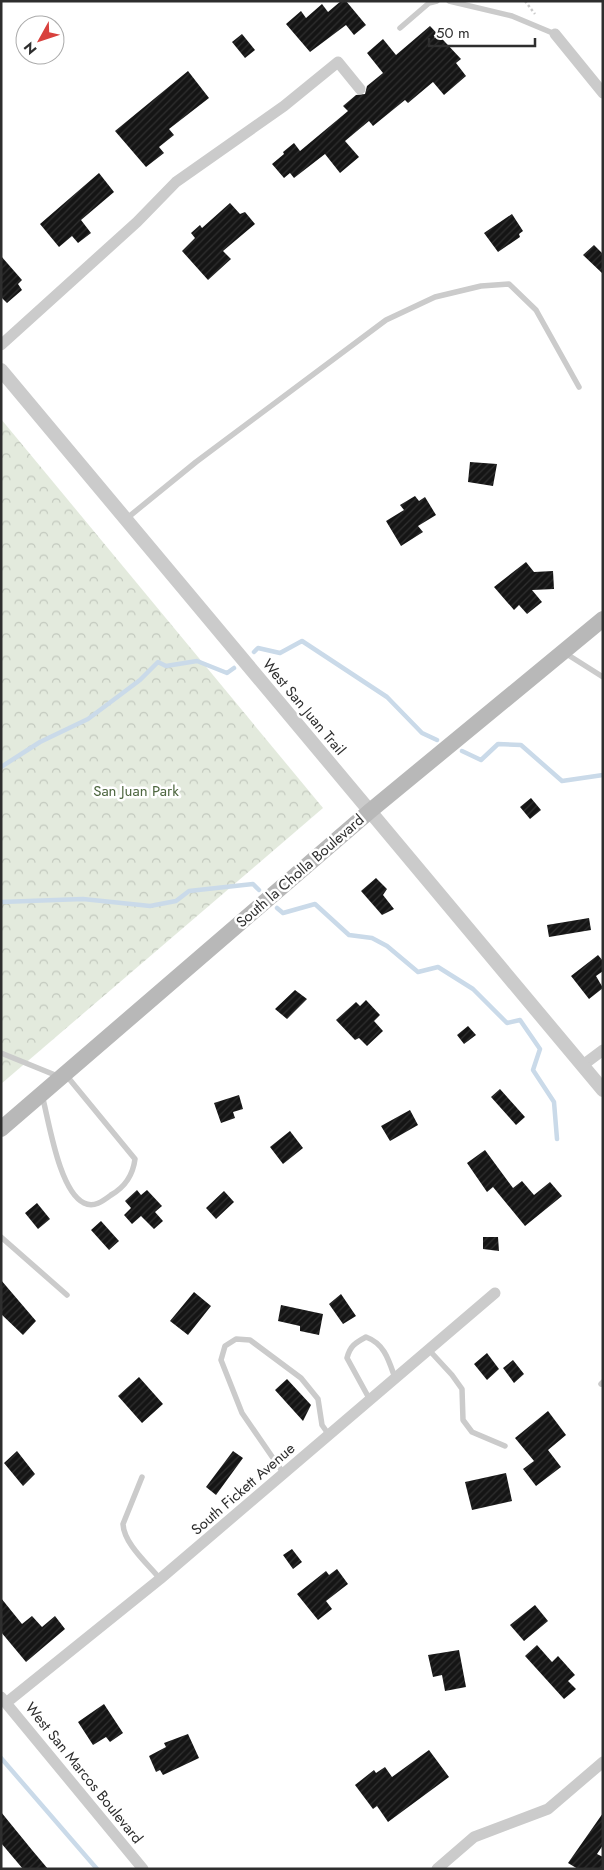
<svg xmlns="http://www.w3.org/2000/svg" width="604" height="1870" font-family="Jost,sans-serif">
  <defs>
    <pattern id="park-crowns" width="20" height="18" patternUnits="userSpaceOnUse" patternTransform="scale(1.25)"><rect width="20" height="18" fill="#e3eadd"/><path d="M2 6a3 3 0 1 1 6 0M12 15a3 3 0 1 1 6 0" fill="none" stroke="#c3c9be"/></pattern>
    <pattern id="building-hatch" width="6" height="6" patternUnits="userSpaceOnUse" patternTransform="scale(1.25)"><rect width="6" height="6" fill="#151515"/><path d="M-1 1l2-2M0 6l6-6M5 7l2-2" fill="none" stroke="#2f2f2f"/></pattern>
  </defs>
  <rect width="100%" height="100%" fill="#fff"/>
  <!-- park -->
  <path fill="url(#park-crowns)" d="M1,419l322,389 -322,276z"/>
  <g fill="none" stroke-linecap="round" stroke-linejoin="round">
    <!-- stream -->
    <path stroke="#cadae9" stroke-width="4.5" d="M254,652l4,-4 22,5 22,-12 85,56 35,36 15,7
      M462,751l19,9 17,-16 23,1 41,36 41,-6
      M1,767l39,-25 48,-23 52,-39 18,-18 8,4 31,-5 30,12 7,-5
      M1,902l82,-3 67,7 26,-5 13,-10 64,-7 6,6
      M277,908l6,5 32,-9 34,31 23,3 15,8 31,26 20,-5 35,22 34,34 13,-3 20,29 -7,21 21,32 3,37
      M1,1758l96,111"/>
  </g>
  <!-- building -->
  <path fill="url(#building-hatch)" d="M341,1h5l20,24 -12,10 -8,-10 -36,27 -24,-28 15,-13 5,7 16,-14 6,8z
    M430,26l31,33 -5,4 10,13 -22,19 -11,-13 -25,21 -3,-3 -32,26 -4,-5 -24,20 14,16 -19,16 -15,-19 -31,24 -4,-5 -6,5 -12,-14 12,-10 -1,-2 11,-9 6,8 48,-40 -5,-5 13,-11 9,-1 2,-8 16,-13 -16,-20 16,-14 13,16z
    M242,34l13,16 -10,8 -13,-16z
    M188,71l21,27 -40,31 5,6 -15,12 5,6 -18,14 -31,-36z
    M99,173l15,19 -33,28 10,13 -13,10 -6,-7 -13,11 -19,-23z
    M230,203l10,11 5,-2 10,12 -32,27 8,8 -23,21 -26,-29 13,-13 -4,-5 9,-8 2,3z
    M512,214l11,17 -4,3 1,3 -22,15 -14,-19z
    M594,245l9,9v20l-20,-19z
    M1,256l21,24 -4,4 4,6 -15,13 -6,-6z
    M470,462l27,2 -4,22 -25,-4z
    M415,496l4,5 6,-4 11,18 -18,11 5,6 -22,14 -15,-25 18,-11 -4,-5z
    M526,562l8,10 19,-1 1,18 -22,1 10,12 -15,12 -8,-9 -5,5 -20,-23z
    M531,798l10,12 -11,9 -10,-12z
    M376,878l11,11 -4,6 11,14 -12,6 -21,-24z
    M589,918l2,12 -42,7 -2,-12z
    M598,955l5,6v10l-7,5 7,12 -14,11 -18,-23z
    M295,990l12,9 -20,20 -12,-10z
    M366,1000l14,15 -6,6 9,10 -16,15 -8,-8 -4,2 -19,-20 20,-18 4,4z
    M468,1026l8,9 -12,9 -7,-9z
    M500,1089l25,28 -9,8 -25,-28z
    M239,1095l4,14 -10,3 2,6 -14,5 -7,-20z
    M410,1110l8,15 -28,16 -9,-15z
    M290,1131l13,17 -20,16 -13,-17z
    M485,1150l28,38 9,-7 12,14 16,-13 12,14 -37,30 -32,-39 -6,5 -20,-29z
    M137,1190l4,5 6,-5 15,16 -7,6 8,9 -9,8 -13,-13 -9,8 -8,-9 7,-7 -6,-7z
    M224,1191l10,11 -18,17 -10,-11z
    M37,1203l13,16 -12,10 -13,-16z
    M101,1221l18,20 -10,9 -18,-20z
    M483,1237h15l1,14 -16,-2z
    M1,1280l35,41 -13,14 -22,-21z
    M194,1292l17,14 -23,29 -18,-14z
    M341,1294l15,22 -13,8 -14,-20z
    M281,1305l42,9 -4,21 -19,-4v-5l-22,-5z
    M487,1353l12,16 -12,11 -13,-16z
    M513,1360l11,14 -10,9 -11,-15z
    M139,1377l24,27 -21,19 -24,-27z
    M287,1379l24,26 -8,16 -28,-31z
    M548,1411l18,24 -18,15 13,17 -25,19 -13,-17 11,-8 -19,-23z
    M17,1451l18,23 -12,12 -19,-23z
    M233,1451l10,7 -27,37 -10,-8z
    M506,1473l6,28 -40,9 -7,-28z
    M292,1549l10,13 -9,7 -10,-14z
    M337,1569l11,15 -22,17 6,8 -14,11 -21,-26 29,-23 3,4z
    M1,1598l21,26 10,-8 10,11 13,-11 10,13 -39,33 -25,-30z
    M535,1605l13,16 -24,20 -14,-16z
    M537,1645l15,17 6,-6 17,19 -7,6 8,8 -12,10 -39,-43z
    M459,1650l7,37 -21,4 -3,-16 -9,2 -5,-22z
    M104,1704l19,29 -13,9 -4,-5 -13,8 -15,-23z
    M188,1734l11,24 -36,17 -3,-5 -4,2 -7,-16 17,-9 -2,-4z
    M429,1750l20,27 -61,45 -11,-16 -4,3 -18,-24 19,-15 2,3 9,-6 7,10z
    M1,1812l31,38 16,19h-25l-22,-26z
    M603,1813v32l-6,9 6,3v12h-25l-10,-6z"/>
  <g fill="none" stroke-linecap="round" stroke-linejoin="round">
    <!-- path -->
    <path stroke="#cbcbcb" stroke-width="2.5" stroke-dasharray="2.5 2.5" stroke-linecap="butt" d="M525,1l10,13"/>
    <!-- service -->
    <path stroke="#cbcbcb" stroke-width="5.5" d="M449,1l63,15 43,18
      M400,28l29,-25 8,-2
      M126,519l70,-57 190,-142 49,-23 46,-11 28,-2 27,26 43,77
      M565,653l38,24
      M1,1053l59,24
      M42,1095c7,26 17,96 42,108 10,5 19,-2 27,-8 14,-8 22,-20 24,-36l-69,-84
      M1,1237l66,58
      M429,1350l23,25 10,14 1,31 9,12 33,14
      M601,1384l2,-2
      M370,1400l-23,-42c3,-12 8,-15 19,-21 19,7 23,24 29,41
      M284,1474l-42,-61 -21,-53 4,-14 11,-7 14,1 51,38 17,21 4,26 7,10
      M142,1477l-19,47c1,20 25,40 37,55"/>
    <!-- minor -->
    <path stroke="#cbcbcb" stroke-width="11" d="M555,34l48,59
      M1,345l136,-123 39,-40 108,-76 54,-44 22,27
      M583,1065l20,-15
      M1,1697l142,172
      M6,1703l154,-124 335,-286
      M437,1869l37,-32 74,-28 55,-47"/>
    <!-- tertiary -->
    <path stroke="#cbcbcb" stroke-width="14" d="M1,370l602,720"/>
    <!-- secondary -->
    <path stroke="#b8b8b8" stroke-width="16" d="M1,1129l369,-318 233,-192"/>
  </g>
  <g text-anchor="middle" stroke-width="5" stroke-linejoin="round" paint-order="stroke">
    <!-- street labels -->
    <g font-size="15" fill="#2e2e2e" stroke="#fff">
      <text transform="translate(304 707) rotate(50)" y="5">West San Juan Trail</text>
      <text transform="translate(300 871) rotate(-41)" y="5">South la Cholla Boulevard</text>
      <text transform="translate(243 1489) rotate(-41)" y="5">South Fickett Avenue</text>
      <text transform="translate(84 1773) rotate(51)" y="5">West San Marcos Boulevard</text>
    </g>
    <!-- park labels -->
    <g font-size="15" fill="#4d663f" stroke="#fff">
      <text x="136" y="796">San Juan Park</text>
    </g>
  </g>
  <!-- border -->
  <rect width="604" height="1870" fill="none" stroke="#2e2e2e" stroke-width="5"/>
  <!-- north arrow -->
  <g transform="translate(40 40) rotate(230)"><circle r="24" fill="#ffffff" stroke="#ababab"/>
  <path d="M0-4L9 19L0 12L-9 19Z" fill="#d8413d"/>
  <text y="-8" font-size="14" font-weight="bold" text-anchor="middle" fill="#2e2e2e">N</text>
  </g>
  <!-- scale -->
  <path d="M429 38v8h106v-8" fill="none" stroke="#2e2e2e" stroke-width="2.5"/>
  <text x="436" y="38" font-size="15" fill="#2e2e2e" stroke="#ffffff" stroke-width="4" paint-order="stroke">50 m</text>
</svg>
